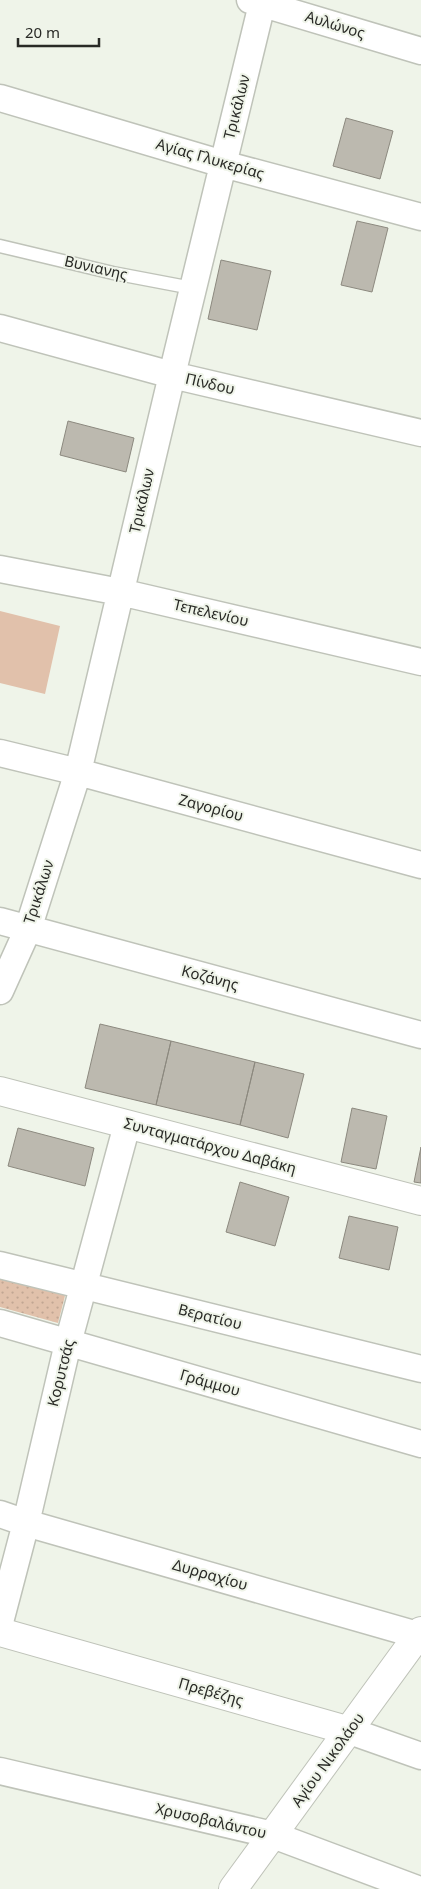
<svg xmlns="http://www.w3.org/2000/svg" width="421" height="1889" font-family="'Noto Sans',sans-serif">
  <defs>
    <pattern id="grass-dots" width="8" height="8" patternUnits="userSpaceOnUse" patternTransform="scale(1.25)"><rect width="8" height="8" fill="#e1c1ab"/><path d="M2 2h.1M6 6h.1" fill="none" stroke="#c1a693" stroke-width="1.8" stroke-linecap="round"/></pattern>
  </defs>
  <rect width="100%" height="100%" fill="#eff4e9"/>
  <!-- grass -->
  <path fill="url(#grass-dots)" d="M0,1274l66,18 -8,31 -58,-16z"/>
  <!-- pitch -->
  <path fill="#e1c1ab" d="M0,611l60,15 -15,68 -45,-11z"/>
  <!-- building -->
  <path fill="#bcb9af" stroke="#8c897f" d="M346,118l47,13 -13,48 -47,-13z
    M357,221l31,7 -16,64 -31,-7z
    M221,260l50,11 -14,59 -49,-11z
    M68,421l66,17 -8,34 -66,-17z
    M100,1024l71,17 -15,64 -71,-17z
    M171,1041l84,21 -15,63 -84,-20z
    M255,1062l49,12 -16,64 -48,-13z
    M352,1108l35,8 -11,53 -35,-7z
    M18,1128l76,20 -9,38 -77,-20z
    M421,1147v36l-7,-1z
    M240,1182l49,15 -14,49 -49,-14z
    M349,1216l49,11 -9,43 -50,-12z"/>
  <g fill="none" stroke-linecap="round" stroke-linejoin="round">
    <!-- service casing -->
    <g stroke="#bfc3b9" stroke-width="15">
      <path id="service" d="M0,246l113,27 79,15"/>
    </g>
    <!-- minor casing -->
    <g stroke="#bfc3b9" stroke-width="29">
      <path id="minor" d="M250,0l171,51
        M0,98l223,66 198,53
        M0,328l172,47 249,58
        M0,569l120,23 301,70
        M0,753l78,19 343,93
        M0,921l421,114
        M0,991l28,-62 50,-157 94,-397 90,-371
        M0,1265l421,104
        M0,1323l421,121
        M0,1514l26,9 395,113
        M0,1622l26,-99 42,-180 59,-218
        M350,1731l71,25
        M0,1771l273,64 144,54"/>
    </g>
    <!-- tertiary casing -->
    <g stroke="#bfc3b9" stroke-width="30">
      <path id="tertiary" d="M0,1091l421,110
        M0,1632l350,99
        M233,1889l188,-258"/>
    </g>
    <!-- service -->
    <use href="#service" stroke="#fff" stroke-width="12"/>
    <!-- minor -->
    <use href="#minor" stroke="#fff" stroke-width="26"/>
    <!-- tertiary -->
    <use href="#tertiary" stroke="#fff" stroke-width="28"/>
  </g>
  <g text-anchor="middle" stroke-width="4" stroke-linejoin="round" paint-order="stroke">
    <!-- street labels -->
    <g font-size="15" fill="#292a26" stroke="#eff4e9">
      <text transform="translate(335 25) rotate(17)" y="5">Αυλώνος</text>
      <text transform="translate(237 107) rotate(-76)" y="5">Τρικάλων</text>
      <text transform="translate(210 159) rotate(16)" y="5">Αγίας Γλυκερίας</text>
      <text transform="translate(96 268) rotate(13)" y="5">Βυνιανης</text>
      <text transform="translate(210 384) rotate(13)" y="5">Πίνδου</text>
      <text transform="translate(142 501) rotate(-77)" y="5">Τρικάλων</text>
      <text transform="translate(211 613) rotate(13)" y="5">Τεπελενίου</text>
      <text transform="translate(211 808) rotate(15)" y="5">Ζαγορίου</text>
      <text transform="translate(39 892) rotate(-72)" y="5">Τρικάλων</text>
      <text transform="translate(210 978) rotate(15)" y="5">Κοζάνης</text>
      <text transform="translate(210 1146) rotate(15)" y="5">Συνταγματάρχου Δαβάκη</text>
      <text transform="translate(210 1317) rotate(14)" y="5">Βερατίου</text>
      <text transform="translate(61 1373) rotate(-76)" y="5">Κορυτσάς</text>
      <text transform="translate(210 1383) rotate(16)" y="5">Γράμμου</text>
      <text transform="translate(210 1575) rotate(16)" y="5">Δυρραχίου</text>
      <text transform="translate(211 1692) rotate(16)" y="5">Πρεβέζης</text>
      <text transform="translate(328 1760) rotate(-54)" y="5">Αγίου Νικολάου</text>
      <text transform="translate(211 1821) rotate(13)" y="5">Χρυσοβαλάντου</text>
    </g>
  </g>
  <!-- scale -->
  <path d="M18 38v8h81v-8" fill="none" stroke="#292a26" stroke-width="2.5"/>
  <text x="25" y="38" font-size="15" fill="#292a26" stroke="#eff4e9" stroke-width="4" paint-order="stroke">20 m</text>
</svg>
